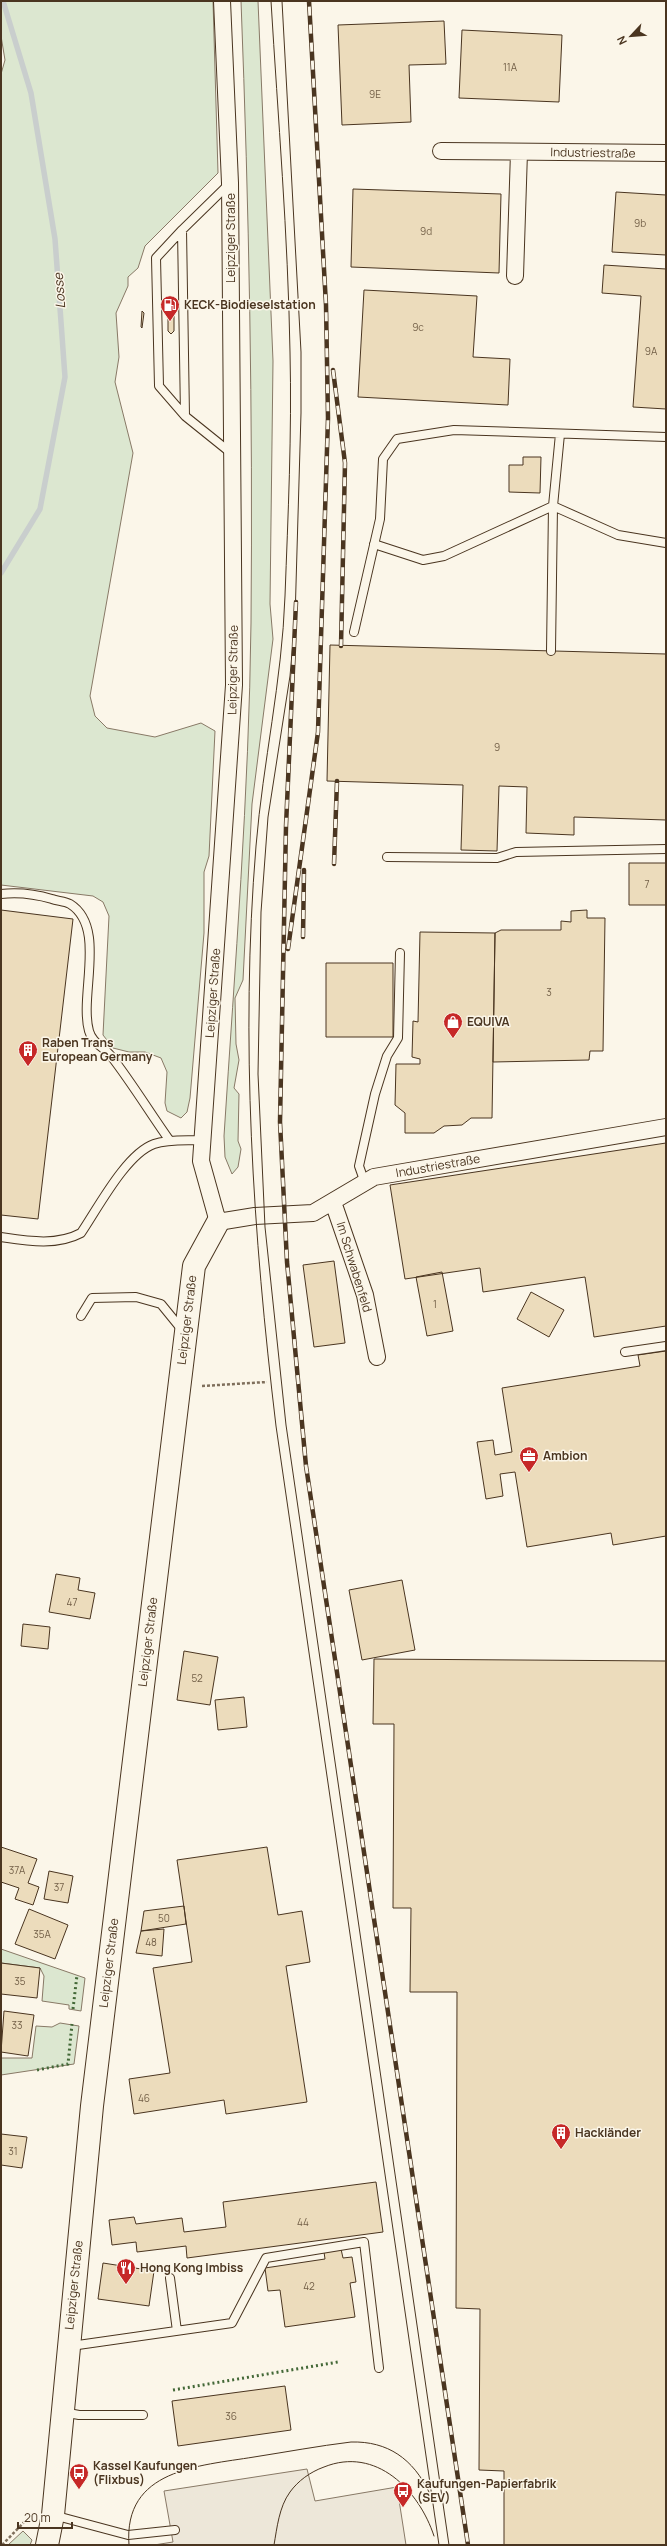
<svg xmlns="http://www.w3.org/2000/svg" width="667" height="2546" font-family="Manrope,sans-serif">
  <rect width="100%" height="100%" fill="#fbf6e9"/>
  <!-- green -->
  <path fill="#dce7d0" stroke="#887966" d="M1,1h212l5,172 -73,73 -7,22 -10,9v9l-12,27 3,44 -4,25 18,71 -43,243 5,20 12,12 48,9 46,-14 14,8 -6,125 -5,16v61l-14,165 -3,14 -6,6 -14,-7 -2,-8 2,-31 -6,-14 -16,-6h-16l-16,-4 -10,-13 6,-119 -6,-14 -10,-6 -92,-11v-811l4,-14 -4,-24z
    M241,1h17l15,360 -3,243 3,35 -21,165 -9,176 -8,18 1,46 3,16 -5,28 5,6 -1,47 3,8 -3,18 -6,7 -7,-17 -1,-21c11,-171 25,-342 27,-513 2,-208 -2,-415 -10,-622z
    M1,1949l84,29 -4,33 -12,-2v-4l-27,-4 2,-25 -4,-8 -39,-5z
    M60,2023l19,3 -5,38 -73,11v-17h31l4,-32 16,1z
    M23,2531l9,9 -2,5h-22z"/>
  <!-- parking -->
  <path fill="#ede7d9" stroke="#887966" d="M307,2469l8,32 82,-14 9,58h-252l19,-3 -9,-51z"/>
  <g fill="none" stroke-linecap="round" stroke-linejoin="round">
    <!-- stream -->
    <path stroke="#c9cecd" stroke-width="5.5" d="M1,573l39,-64 25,-132 -10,-138 -24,-146 -28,-92"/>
  </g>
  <!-- building -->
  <path fill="#ecdcbc" stroke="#4a3520" d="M444,21l2,43 -37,1 2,57 -69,3 -4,-100z
    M462,30l100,5 -3,67 -100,-4z
    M353,189l148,5 -2,79 -148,-6z
    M616,192l50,3v60l-54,-3z
    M604,265l62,4v140l-33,-2 8,-111 -39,-3z
    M364,290l113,6 -4,61 37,2 -2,46 -150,-8z
    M171,307l3,5v19l-3,3 -3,-3v-22z
    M142,311l2,2 -2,15 -1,-1z
    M523,457h18l-1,36 -31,-1v-27h14z
    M330,645l336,9v166l-92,-3v18l-48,-2 1,-46 -28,-1 -2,65 -36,-1 2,-65 -136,-4z
    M629,863h37v42h-37z
    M1,910l72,9 -35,300 -37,-4z
    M587,910v8h18l-2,133h-13l-1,9 -96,2 2,-129 6,-3h60v-9l10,1v-11z
    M420,932l75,1 -3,185h-21l-9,7 -18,1 -10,7h-29v-20l-10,-8 1,-41h24v-5l-8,-2 1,-36 5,1z
    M326,963h67v74h-67z
    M666,1143v183l-72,11 -9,-60 -102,15 -3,-24 -75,11 -15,-94z
    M334,1261l11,82 -31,4 -11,-82z
    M442,1272l11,59 -26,5 -11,-59z
    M531,1292l33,18 -15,27 -32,-18z
    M666,1351v185l-53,9 -2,-12 -84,14 -12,-75 -15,2 3,22 -17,3 -9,-57 16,-2 2,15 17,-3 -10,-64 138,-22 -2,-11z
    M56,1574l24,4 -2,12 17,3 -5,26 -41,-7z
    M402,1580l13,70 -53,10 -13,-70z
    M23,1624l27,3 -2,22 -27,-3z
    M184,1651l34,6 -8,48 -33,-5z
    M374,1659l292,2v884h-162v-74l-25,-1 1,-161 -24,-1 1,-316h-47l1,-84h-18l1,-184h-21z
    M244,1697l3,30 -29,3 -3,-30z
    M1,1847l36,12 -9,24 11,4 -6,18 -18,-6 4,-11 -18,-6z
    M267,1847l11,68 24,-4 8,51 -24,4 21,136 -81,12 -2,-14 -90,14 -5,-35 41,-6 -17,-105 39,-6 -15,-102z
    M49,1871l24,5 -5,27 -24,-4z
    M184,1906l2,18 -45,7 3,-20z
    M29,1909l39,16 -13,34 -40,-15z
    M164,1929l-2,27 -26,-3 5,-22z
    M1,1963l39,5 -3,30 -36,-4z
    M4,2011l30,4 -6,41 -27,-4z
    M1,2134l26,3 -5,31 -21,-3z
    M376,2182l7,50 -196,26 -1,-12 -49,6 -1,-10 -24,3 -3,-25 25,-3 2,7 46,-6 2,14 42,-5 -3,-25z
    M341,2249l2,9 9,-1 4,25 -6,1 5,34 -70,10 -5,-37 -12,1 -3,-23 60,-9 -1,-7z
    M103,2263l51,8 -5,35 -51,-7z
    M285,2386l6,44 -113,16 -6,-45z"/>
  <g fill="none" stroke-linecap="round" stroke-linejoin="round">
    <!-- lane casing -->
    <g stroke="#4a3520" stroke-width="10">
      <path id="lane" d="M229,184l-47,46 3,186 46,37
        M182,230l-26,28 3,128 26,30
        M374,544l49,16 21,-4 109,-50 65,29 48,8
        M354,632l26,-113 3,-60 14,-20 57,-9 212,7
        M551,651l2,-145 7,-72
        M387,857l110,1 19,-6 150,-3
        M1,894c17,-2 34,0 51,5 5,2 13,2 18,5 37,23 9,91 19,127 3,12 15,16 22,25 21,27 39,57 59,85
        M365,1183l-6,-17 16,-72 12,-38 11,-18 2,-85
        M1,1237c27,4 56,9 80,-4 17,-25 45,-79 73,-89 15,-5 33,-3 49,-4
        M81,1316l11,-18 44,-1 25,7 22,27
        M625,1352l41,-6
        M170,2278l7,53
        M71,2346l161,-23 34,-65 98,-16 15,126
        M63,2412l16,3h64
        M53,2515l75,20 47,-5"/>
    </g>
    <!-- street casing -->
    <g stroke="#4a3520" stroke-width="18">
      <path id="street" d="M222,1l8,182 4,502 -33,476 17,61 37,-6 58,-3 61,-36 292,-50
        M441,151l225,2
        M515,276l4,-124
        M333,1202l32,93 12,62"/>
    </g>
    <!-- secondary casing -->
    <g stroke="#4a3520" stroke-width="24">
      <path id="secondary" d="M47,2545l6,-30 39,-409 102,-840 24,-44"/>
    </g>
    <!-- path -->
    <path stroke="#7f6f5c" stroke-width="2.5" stroke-dasharray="3 2" stroke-linecap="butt" d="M202,1386l65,-4
      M2,2545l30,-31"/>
    <!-- lane -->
    <use href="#lane" stroke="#fbf6e9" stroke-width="8"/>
    <!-- street -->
    <use href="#street" stroke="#fbf6e9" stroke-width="16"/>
    <!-- secondary -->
    <use href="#secondary" stroke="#fbf6e9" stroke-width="22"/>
    <!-- tram -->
    <path stroke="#4a3520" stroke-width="1" d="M271,1c7,117 17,234 19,351 2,82 -2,163 -5,244 -3,85 -22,166 -29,250 -16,194 -3,388 20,580l163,1119
      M282,1l19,351v61l-6,206 -5,57 -22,141 -7,95 -3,162 7,153 21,198 163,1120
      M129,2545c-6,-76 70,-79 125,-88 32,-5 64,-11 97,-15 37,-1 62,17 78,50
      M274,2545c3,-17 5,-38 16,-53 8,-11 20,-20 34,-25 52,-21 95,23 110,69"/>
    <!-- rail casing -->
    <g stroke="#4a3520" stroke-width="4.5">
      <path id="rail" d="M333,370l12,93 -4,183
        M296,602l-10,224 -6,296 7,140 19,204 162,1079
        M334,864l3,-83
        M303,937l1,-67
        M288,949l30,-217 10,-314 -2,-113 -17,-304"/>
    </g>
    <!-- rail -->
    <use href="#rail" stroke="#fbf6e9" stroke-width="3" stroke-dasharray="9" stroke-linecap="butt"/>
    <!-- hedge -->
    <path stroke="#436837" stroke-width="3" stroke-dasharray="2 3" stroke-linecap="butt" d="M73,2009l4,-34
      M37,2070l31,-6 4,-40
      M173,2390l165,-28"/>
  </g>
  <!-- icons -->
  <defs>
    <g id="fuel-pin" transform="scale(1)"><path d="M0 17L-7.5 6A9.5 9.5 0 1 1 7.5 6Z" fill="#c62828" stroke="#fbf6e9"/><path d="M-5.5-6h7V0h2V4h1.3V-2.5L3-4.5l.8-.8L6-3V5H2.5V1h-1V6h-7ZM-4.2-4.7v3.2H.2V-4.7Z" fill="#fff"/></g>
    <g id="shop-pin" transform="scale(1)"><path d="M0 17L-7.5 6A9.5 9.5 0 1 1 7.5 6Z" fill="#c62828" stroke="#fbf6e9"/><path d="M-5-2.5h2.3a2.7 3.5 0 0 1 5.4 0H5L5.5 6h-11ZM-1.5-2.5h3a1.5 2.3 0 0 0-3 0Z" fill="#fff"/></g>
    <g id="building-pin" transform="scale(1)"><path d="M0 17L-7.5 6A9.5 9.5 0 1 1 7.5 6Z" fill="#c62828" stroke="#fbf6e9"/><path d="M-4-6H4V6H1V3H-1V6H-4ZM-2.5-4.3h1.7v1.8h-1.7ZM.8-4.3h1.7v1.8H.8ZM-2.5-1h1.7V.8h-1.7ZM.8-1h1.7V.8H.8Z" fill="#fff"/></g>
    <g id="office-pin" transform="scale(1)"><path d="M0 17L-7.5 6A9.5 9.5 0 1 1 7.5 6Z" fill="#c62828" stroke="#fbf6e9"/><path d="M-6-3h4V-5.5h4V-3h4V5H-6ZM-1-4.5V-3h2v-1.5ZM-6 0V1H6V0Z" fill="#fff"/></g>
    <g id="restaurant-pin" transform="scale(1)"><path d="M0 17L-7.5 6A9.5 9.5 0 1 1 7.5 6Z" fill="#c62828" stroke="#fbf6e9"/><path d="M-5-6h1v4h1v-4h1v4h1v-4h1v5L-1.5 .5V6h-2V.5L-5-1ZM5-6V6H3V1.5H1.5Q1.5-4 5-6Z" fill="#fff"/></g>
    <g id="bus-pin" transform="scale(1)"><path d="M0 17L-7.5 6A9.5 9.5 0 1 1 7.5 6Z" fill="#c62828" stroke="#fbf6e9"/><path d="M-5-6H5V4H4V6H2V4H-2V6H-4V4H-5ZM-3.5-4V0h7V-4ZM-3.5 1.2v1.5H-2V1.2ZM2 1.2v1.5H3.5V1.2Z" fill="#fff"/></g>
  </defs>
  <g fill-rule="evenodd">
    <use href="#fuel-pin" x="170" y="305"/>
    <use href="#shop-pin" x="453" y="1022"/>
    <use href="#building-pin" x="28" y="1050"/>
    <use href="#office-pin" x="529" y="1456"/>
    <use href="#building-pin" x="561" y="2133"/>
    <use href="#restaurant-pin" x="126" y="2268"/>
    <use href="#bus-pin" x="79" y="2473"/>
    <use href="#bus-pin" x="403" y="2491"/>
  </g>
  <g text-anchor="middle" stroke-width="3" stroke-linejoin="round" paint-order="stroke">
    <!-- number labels -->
    <g font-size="10" fill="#725f47">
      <text x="510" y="71">11A</text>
      <text x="375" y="98">9E</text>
      <text x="640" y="227">9b</text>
      <text x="426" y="235">9d</text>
      <text x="418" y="331">9c</text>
      <text x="651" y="355">9A</text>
      <text x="497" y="751">9</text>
      <text x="647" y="888">7</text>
      <text x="549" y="996">3</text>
      <text x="435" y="1308">1</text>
      <text x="72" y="1606">47</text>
      <text x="197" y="1682">52</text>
      <text x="17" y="1874">37A</text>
      <text x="59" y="1891">37</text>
      <text x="164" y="1922">50</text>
      <text x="42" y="1938">35A</text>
      <text x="151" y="1946">48</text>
      <text x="20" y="1985">35</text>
      <text x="17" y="2029">33</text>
      <text x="144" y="2102">46</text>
      <text x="13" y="2155">31</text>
      <text x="303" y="2226">44</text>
      <text x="309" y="2290">42</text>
      <text x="231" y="2420">36</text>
    </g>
    <!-- street labels -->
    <g font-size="12" fill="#4a3520" stroke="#fbf6e9">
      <text transform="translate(593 153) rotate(1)" y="4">Industriestraße</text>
      <text transform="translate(231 238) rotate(-90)" y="4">Leipziger Straße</text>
      <text transform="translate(233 670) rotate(-89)" y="4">Leipziger Straße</text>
      <text transform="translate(213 993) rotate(-86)" y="4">Leipziger Straße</text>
      <text transform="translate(438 1166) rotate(-10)" y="4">Industriestraße</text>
      <text transform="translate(354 1267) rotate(73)" y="4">Im Schwabenfeld</text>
      <text transform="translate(187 1320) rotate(-83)" y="4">Leipziger Straße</text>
      <text transform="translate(148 1642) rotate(-83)" y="4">Leipziger Straße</text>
      <text transform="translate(109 1963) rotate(-83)" y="4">Leipziger Straße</text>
      <text transform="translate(74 2285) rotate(-84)" y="4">Leipziger Straße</text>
    </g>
    <!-- poi labels -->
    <g font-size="12" font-weight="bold" fill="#4a3520" stroke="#fbf6e9" text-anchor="start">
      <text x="184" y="309">KECK-Biodieselstation</text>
      <text x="467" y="1026">EQUIVA</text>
      <text x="42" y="1047">Raben Trans<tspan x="42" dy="14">European Germany</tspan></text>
      <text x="543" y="1460">Ambion</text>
      <text x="575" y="2137">Hackländer</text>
      <text x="140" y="2272">Hong Kong Imbiss</text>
      <text x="93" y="2470">Kassel Kaufungen<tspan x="93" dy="14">(Flixbus)</tspan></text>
      <text x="417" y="2488">Kaufungen-Papierfabrik<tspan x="417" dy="14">(SEV)</tspan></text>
    </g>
    <!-- water labels -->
    <g font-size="13" font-style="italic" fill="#4a3520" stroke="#fbf6e9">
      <text transform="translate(59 291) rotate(-94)" y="5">Losse</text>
    </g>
  </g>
  <!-- border -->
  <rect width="667" height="2546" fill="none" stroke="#4a3520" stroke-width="4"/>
  <!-- north arrow -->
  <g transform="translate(631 36) rotate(244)" stroke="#fbf6e9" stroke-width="3" paint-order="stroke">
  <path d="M0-3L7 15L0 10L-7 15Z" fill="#4a3520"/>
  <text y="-6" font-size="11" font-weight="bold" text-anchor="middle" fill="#4a3520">N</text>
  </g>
  <!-- scale -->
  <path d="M18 2522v6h54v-6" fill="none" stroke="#4a3520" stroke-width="2"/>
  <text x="24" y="2522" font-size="12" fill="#4a3520" stroke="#fbf6e9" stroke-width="3" paint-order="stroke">20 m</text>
</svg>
